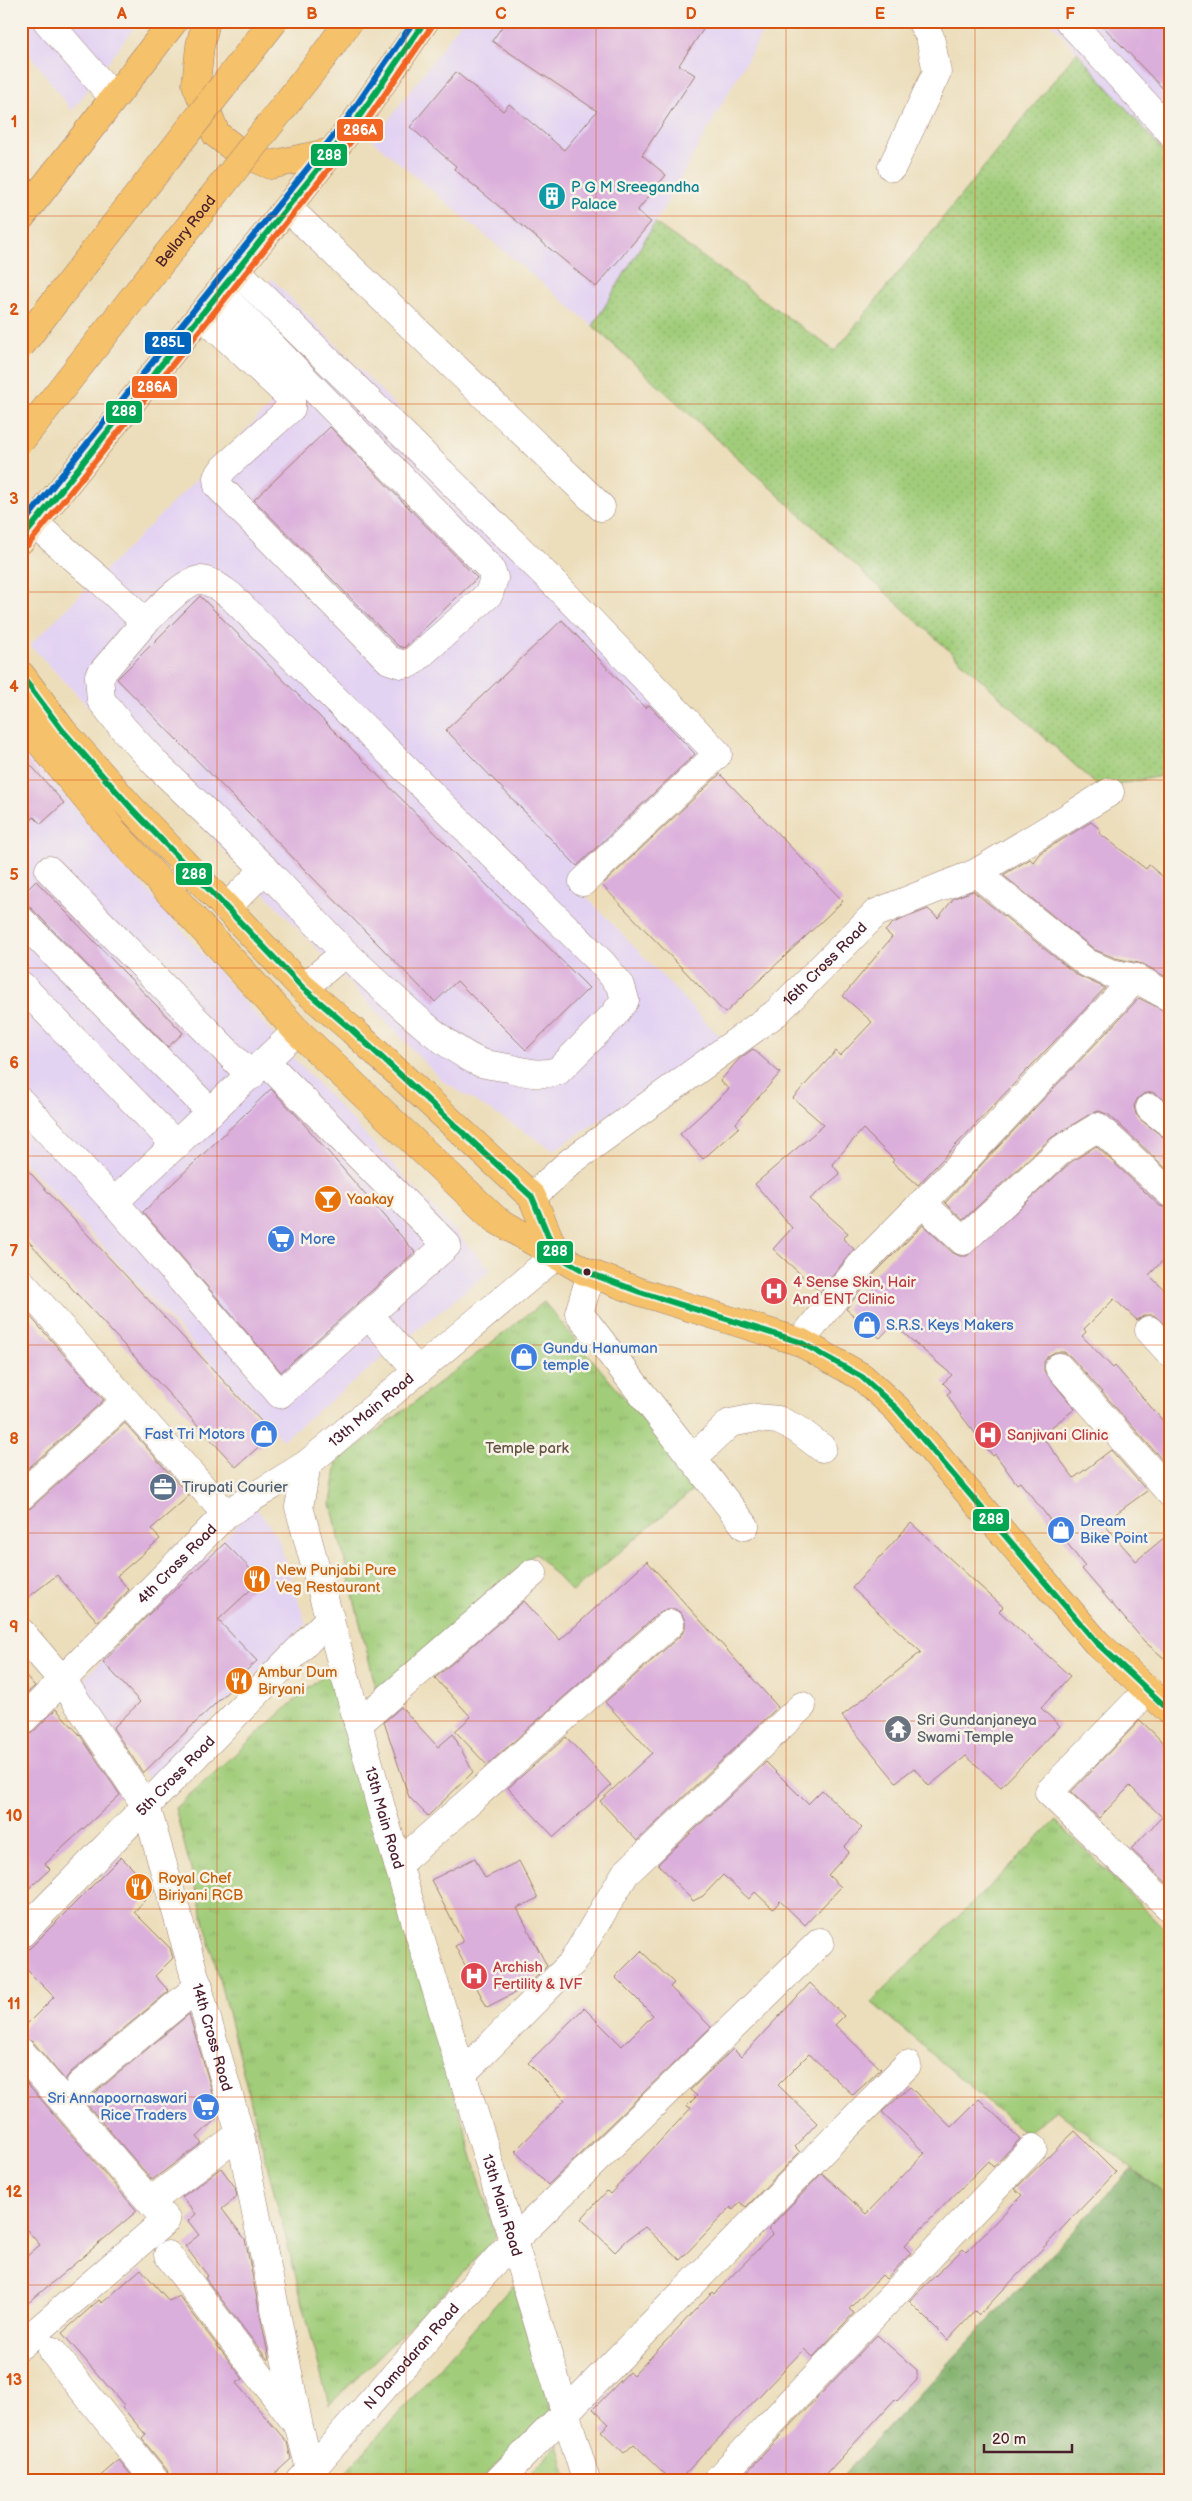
<svg xmlns="http://www.w3.org/2000/svg" width="1192" height="2501" font-family="'Balsamiq Sans',sans-serif">
  <defs>
    <pattern id="grass-dots" width="8" height="8" patternUnits="userSpaceOnUse" patternTransform="scale(1.25)"><rect width="8" height="8" fill="#a1cd7a"/><path d="M2 2h.1M6 6h.1" fill="none" stroke="#8cb06a" stroke-width="1.8" stroke-linecap="round"/></pattern>
    <pattern id="forest-crowns" width="20" height="18" patternUnits="userSpaceOnUse" patternTransform="scale(1.25)"><rect width="20" height="18" fill="#80b06a"/><path d="M2 6a3 3 0 1 1 6 0M12 15a3 3 0 1 1 6 0" fill="none" stroke="#6b8f57"/></pattern>
    <pattern id="park-tufts" width="24" height="20" patternUnits="userSpaceOnUse" patternTransform="scale(1.25)"><rect width="24" height="20" fill="#a1cd7a"/><path d="M3 7l-1-3M5 7V3M7 7l1-3M15 17l-1-3M17 17v-4M19 17l1-3" fill="none" stroke="#8cb06a"/></pattern>
  </defs>
  <rect width="100%" height="100%" fill="#f7f3e8"/>
  <filter id="ink" filterUnits="userSpaceOnUse"><feTurbulence type="fractalNoise" baseFrequency=".02" numOctaves="2"/><feDisplacementMap in="SourceGraphic" scale="10" xChannelSelector="R" yChannelSelector="G"/><feConvolveMatrix kernelMatrix="1 2 1 2 8 2 1 2 1" color-interpolation-filters="sRGB"/></filter>
  <filter id="wash" filterUnits="userSpaceOnUse"><feTurbulence type="fractalNoise" baseFrequency=".0096" numOctaves="4" result="noise"/><feDisplacementMap in="SourceGraphic" scale="20" xChannelSelector="R" yChannelSelector="G"/><feGaussianBlur stdDeviation="1.12" result="paint"/><feColorMatrix in="noise" values="0 0 0 0 0 0 0 0 0 0 0 0 0 0 0 0 0 1.4 0 .05"/><feComposite in="paint" operator="in"/></filter>
  <g filter="url(#wash)">
    <rect width="100%" height="100%" fill="#ecdebb"/>
    <!-- built -->
    <path fill="#e3d3f3" d="M21,21h117v1l-66,89 -51,-68z
      M462,21h307l-114,202 -62,103 -220,-185z
      M1049,21h122v139l-94,-108z
      M272,279l460,471 -149,143 140,147 -169,110 -113,-70 -411,-435 248,-247 -56,-53z
      M21,746l262,300 208,224 -209,170 -261,-282z
      M255,1507l22,28 29,89 -157,155 -71,-94z"/>
    <!-- grass -->
    <path fill="url(#grass-dots)" stroke="#767652" d="M1077,52l94,108v614l-71,14 -507,-462 62,-103 180,128z"/>
    <!-- forest -->
    <path fill="url(#forest-crowns)" stroke="#65684a" d="M1131,2169l40,29v282h-332z"/>
    <!-- park -->
    <path fill="url(#park-tufts)" stroke="#767652" d="M544,1302l154,184 -126,106 -37,-39 -158,140 -46,-189 6,-42z
      M331,1668l165,569 -58,62 -109,106 -154,-597z
      M1056,1821l115,114v263l-115,-88 -30,24 -155,-132z
      M513,2285l38,124 -69,71h-143z
      M558,2445l10,35h-44z"/>
    <g id="blocks">
      <!-- building -->
      <path fill="#dbafdb" d="M506,21h203l-30,44 16,10 -53,80 24,20 -29,36 14,11 -55,65 -142,-118 2,-3 -46,-39 46,-55 47,39 6,-7 55,46 33,-39 -105,-70z
        M1098,21h73v76z
        M330,427l147,151 -73,70 -6,-2 -144,-146z
        M200,596l389,392 -63,62 -69,-69 -22,21 -318,-323z
        M562,620l83,88 4,-3 46,49 -118,112 -131,-136z
        M21,754l43,49 -23,21 -7,-7 -13,13z
        M720,774l123,127 -118,112 -123,-128z
        M1091,822l10,8 -2,3 47,36 3,-4 22,19v96l-28,-16 -28,-6 -20,-8 -92,-75 27,-16 3,3 7,-9z
        M36,881l147,152 -15,14 -136,-138 -11,-7v-6z
        M973,891l104,84 28,13 -187,197 -26,-23 2,-2 -31,-31 -31,35 8,10 -30,25 38,34 -5,6 11,10 -34,43 -47,-43 19,-21 -37,-44 69,-59 -31,-27 43,-47 4,5 32,-34 -29,-26 49,-59 -7,-6 8,-8 35,-14 10,9 16,-20z
        M1139,998l32,16v90l-19,-12 -8,2 -6,4 -4,8 2,8 5,6 21,16 9,3v34l-62,-58 -10,-4 -9,3 -39,24 -88,82 -18,-17z
        M753,1049l27,24 -44,50 3,4 -36,32 -23,-25 49,-45 -9,-8 19,-22z
        M271,1089l26,27 118,136 -134,120 -138,-160z
        M1096,1146l64,60 11,3v43l-22,23 22,21v35l-17,-16h-9l-8,5 -23,-21 -30,30 2,3 -4,4 31,32 2,-2 56,64v40l-100,-113 -7,-5h-9l-7,4 -4,6v9l31,38 -34,26 33,43 37,-28 36,41 -44,32 33,38 35,-29v132l-26,-22 -63,-73 3,-2 -41,-55 -24,-30 -3,2 -22,-30 -2,2 -36,-46 -10,-16 4,-3 -8,-8 9,-8 -59,-51 -13,14 -34,-29 27,-34 50,-50 30,28 7,3h7l104,-94z
        M21,1163l252,271 -37,33 -215,-234z
        M21,1306l83,94 -83,75z
        M125,1423l64,73 -38,33 9,10 -43,37 12,14 -31,32 -41,-47 -36,28v-92l10,-3z
        M911,1523l92,84 -4,4 71,65 -29,32 19,18 -59,61 -35,-31 -37,30 -15,-18 -18,14 -54,-66 79,-64 -69,-64z
        M225,1543l36,37 -43,40 39,41 -17,15 2,2 -99,95 -30,-45 27,-26 -37,-40 47,-49z
        M647,1561l131,146 -141,134 -37,-40 52,-48 -47,-51 76,-67 4,-6v-8l-4,-8 -6,-4h-8l-7,3 -173,153 -32,-34 16,-14 -36,-39 89,-77 36,39z
        M21,1671l14,15 -14,13z
        M401,1707l37,40 15,-13 20,38 -45,44 -19,-19 -25,-75z
        M56,1709l24,26 40,60 -75,69 5,5 -29,27v-159l11,-4z
        M1140,1720l31,30v137l-40,-38 31,-32 -32,-31 -31,32 -28,-26z
        M566,1737l45,48 -57,52 -46,-49z
        M766,1762l42,42 14,-14 40,38 -18,19 5,5 -21,23 13,12 -36,38 -25,-24 -7,8 -18,-17 -6,7 -26,-24 -20,21 -10,5 -35,-37z
        M121,1857l33,33 -20,22 36,36 3,10 -18,18 14,15 -99,82 -5,7 -32,-38 -12,-5v-7l33,-33 -33,-33v-7z
        M475,1858l10,20 34,-17 19,37 -21,10 30,58 -21,21 -39,20 -32,-61 8,-4 -32,-62z
        M641,1951l33,32 -4,4 41,40 -163,158 -33,-34 50,-51 -37,-37 56,-55 38,38 31,-31 -38,-38z
        M810,1983l34,33 -9,9 46,44 -28,26 -44,-41 -31,31 39,38 -22,24 5,5 -54,55 -6,-5 -7,8 -2,-3 -51,53 -35,-33 -17,12 -13,13 -34,-33 26,-28 3,3 81,-86 -4,-2 10,-10 -7,-6 43,-41 8,8z
        M189,2014l22,74 5,31 -19,18 5,6 -50,37 -69,-80 7,-3z
        M21,2076l116,135 -116,98v-48l19,-16 -19,-22z
        M910,2087l41,40 28,-28 41,40 -27,28 -5,-6 -84,85 7,7 -25,26 -4,-4 -33,34 5,4 -41,44 -9,-8 -125,131h-8l-37,-36 -10,9 -23,-22 8,-7 -16,-15 36,-37 4,4 79,-84 2,2 59,-60 -5,-5 54,-56 44,41 59,-61 -43,-41z
        M1075,2131l41,41 -137,143 -4,-4 -27,29 -39,-39 54,-52 3,3 56,-57 -7,-6z
        M221,2168l14,19 2,10 -15,12 23,30 24,120 -1,1 -63,-82 3,-2 -23,-30 14,-11 -11,-14 8,-7 -14,-17z
        M141,2269l28,32 10,-5 64,83 -7,4 51,59 4,17 -23,21h-98l-3,-10 -25,-31 4,-4 -24,-28 2,-2 -62,-72 37,-33 3,3z
        M877,2335l40,35v10l-20,21 -2,-2 -74,81h-82z
        M119,2460l16,20h-39z"/>
    </g>
  </g>
  <g filter="url(#ink)">
    <use href="#blocks" fill-opacity="0" stroke="#9b7e73" stroke-width="1"/>
    <g fill="none" stroke-linecap="round" stroke-linejoin="round">
      <!-- minor casing -->
      <g stroke="#9b7e73" stroke-width="29">
        <g id="minor">
          <path d="M47,21l66,76"/>
          <path d="M1069,21l102,111"/>
          <path d="M892,167l45,-95 -7,-35 -9,-16"/>
          <path d="M288,208l313,299"/>
          <path d="M237,271l319,314 162,169 -135,128"/>
          <path d="M202,315l89,83v10l-67,60 -7,10 1,8 171,174 12,4 10,-1 78,-69 5,-16 -4,-10 -270,-275"/>
          <path d="M35,524l66,57 44,41c11,-10 40,-42 55,-42 11,0 22,10 31,16l371,367 19,23 4,14 -12,16 -55,55c-17,5 -28,2 -45,-2 -11,-3 -24,-3 -34,-7 -44,-20 -97,-76 -134,-109l-42,35"/>
          <path d="M145,622l-46,54 2,24 22,28 34,37 108,104 -39,39"/>
          <path d="M265,869l80,84"/>
          <path d="M49,870l202,206"/>
          <path d="M976,873l134,-81"/>
          <path d="M21,920l190,192"/>
          <path d="M21,985l155,160"/>
          <path d="M21,1102l93,100 166,192 167,-149 -181,-183"/>
          <path d="M1150,1108l21,16"/>
          <path id="s1" d="M532,1197l38,-35 206,-149 100,-100 100,-40 111,90 23,10 26,5 35,20"/>
          <path d="M114,1202l183,-171"/>
          <path d="M922,1203l41,38 99,-92 36,-22 73,67"/>
          <path d="M591,1274l-12,39 166,213"/>
          <path d="M21,1282l205,232"/>
          <path d="M369,1315l49,56"/>
          <path d="M1149,1330l22,24"/>
          <path d="M800,1342l61,-77 100,-101 175,-186"/>
          <path d="M1059,1367l112,127"/>
          <path d="M692,1459l38,-36 26,-5 22,2 19,9 25,19"/>
          <path id="s2" d="M307,1464l-8,43 84,308 203,665"/>
          <path d="M21,1496l105,-95"/>
          <path id="s3" d="M21,1632l42,49 83,125 94,328 59,293 14,53"/>
          <path d="M1148,1690l-99,102 122,117"/>
          <path id="s4" d="M21,1722l205,-208 81,-50 249,-209"/>
          <path d="M358,1724l175,-151"/>
          <path d="M398,1864l272,-240"/>
          <path id="s5" d="M21,1934l309,-316"/>
          <path d="M21,2052l145,168 -145,125"/>
          <path d="M462,2074l110,-111 53,-89 177,-168"/>
          <path d="M80,2085l119,-99"/>
          <path d="M159,2195l81,-61"/>
          <path d="M168,2255l128,168"/>
          <path d="M52,2351l103,129"/>
          <path id="s6" d="M300,2479l11,-9 202,-229 307,-299"/>
          <path d="M499,2480l408,-415"/>
          <path d="M717,2480l316,-332"/>
        </g>
      </g>
      <!-- major casing -->
      <g stroke="#9b7e73" stroke-width="29">
        <path id="major" d="M21,675l41,55 70,79 171,179 49,42 180,167 24,58
          M21,719l93,113 183,199 198,188 89,52 56,21 160,50 62,35 35,32 199,233 75,70"/>
      </g>
      <!-- highway casing -->
      <g stroke="#9b7e73" stroke-width="29">
        <path id="highway" d="M206,21l-6,25 -4,38 20,50 23,18 31,13 62,-13
          M21,217l153,-196
          M21,540l333,-416 71,-103"/>
      </g>
      <!-- minor -->
      <use href="#minor" stroke="#fff" stroke-width="28"/>
      <!-- major -->
      <use href="#major" stroke="#f5c16b" stroke-width="28"/>
      <!-- highway -->
      <use href="#highway" stroke="#f5c16b" stroke-width="28"/>
      <!-- highway-bridge casing -->
      <g stroke="#9b7e73" stroke-width="29" stroke-linecap="butt">
        <g id="highway-bridge">
          <path d="M21,345l253,-324"/>
          <path id="s7" d="M21,440l302,-383 26,-36"/>
        </g>
      </g>
      <!-- highway-bridge -->
      <use href="#highway-bridge" stroke="#f5c16b" stroke-width="28"/>
      <!-- bus-1 casing -->
      <g stroke="#f7f3e8" stroke-width="10">
        <path id="bus-1" d="M21,540l333,-416 71,-103
          M21,675l41,55 70,79 171,179 49,42 180,167 24,58 28,16 56,21 160,50 62,35 35,32 199,233 75,70"/>
      </g>
      <!-- bus-2 casing -->
      <g stroke="#f7f3e8" stroke-width="10">
        <path id="bus-2" d="M28,545l333,-416 71,-103"/>
      </g>
      <!-- bus-3 casing -->
      <g stroke="#f7f3e8" stroke-width="10">
        <path id="bus-3" d="M21,526l326,-407 67,-98"/>
      </g>
      <!-- bus-1 -->
      <use href="#bus-1" stroke="#00a651" stroke-width="6"/>
      <!-- bus-2 -->
      <use href="#bus-2" stroke="#f26522" stroke-width="6"/>
      <!-- bus-3 -->
      <use href="#bus-3" stroke="#0065bd" stroke-width="6"/>
    </g>
  </g>
  <!-- grid -->
  <path fill="none" stroke="#d8530f" stroke-width="1" stroke-opacity="0.55" d="M217,21v2459M406,21v2459M596,21v2459M786,21v2459M975,21v2459M21,216h1150M21,404h1150M21,592h1150M21,780h1150M21,968h1150M21,1156h1150M21,1345h1150M21,1533h1150M21,1721h1150M21,1909h1150M21,2097h1150M21,2285h1150"/>
  <!-- icons -->
  <defs>
    <g id="building-disc" transform="scale(1.4375)"><circle r="9.5" fill="#0f9aa8" stroke="#f7f3e8"/><path d="M-4-6H4V6H1V3H-1V6H-4ZM-2.5-4.3h1.7v1.8h-1.7ZM.8-4.3h1.7v1.8H.8ZM-2.5-1h1.7V.8h-1.7ZM.8-1h1.7V.8H.8Z" fill="#fff"/></g>
    <g id="bar-disc" transform="scale(1.4375)"><circle r="9.5" fill="#e8710a" stroke="#f7f3e8"/><path d="M-6-5H6L.8 .8V4.5H3.5V6h-7V4.5H-.8V.8Z" fill="#fff"/></g>
    <g id="supermarket-disc" transform="scale(1.4375)"><circle r="9.5" fill="#3f7fe0" stroke="#f7f3e8"/><path d="M-6-5.5h2.5l.6 2H6L4.5 2H-2.5L-4.4-4H-6ZM-1.5 3.2a1.3 1.3 0 1 0 .1 0ZM3 3.2a1.3 1.3 0 1 0 .1 0Z" fill="#fff"/></g>
    <g id="hospital-disc" transform="scale(1.4375)"><circle r="9.5" fill="#e0444e" stroke="#f7f3e8"/><path d="M-5-5h3v3.5h4V-5h3V5h-3V1.5h-4V5h-3Z" fill="#fff"/></g>
    <g id="shop-disc" transform="scale(1.4375)"><circle r="9.5" fill="#3f7fe0" stroke="#f7f3e8"/><path d="M-5-2.5h2.3a2.7 3.5 0 0 1 5.4 0H5L5.5 6h-11ZM-1.5-2.5h3a1.5 2.3 0 0 0-3 0Z" fill="#fff"/></g>
    <g id="office-disc" transform="scale(1.4375)"><circle r="9.5" fill="#5c6f8a" stroke="#f7f3e8"/><path d="M-6-3h4V-5.5h4V-3h4V5H-6ZM-1-4.5V-3h2v-1.5ZM-6 0V1H6V0Z" fill="#fff"/></g>
    <g id="restaurant-disc" transform="scale(1.4375)"><circle r="9.5" fill="#e8710a" stroke="#f7f3e8"/><path d="M-5-6h1v4h1v-4h1v4h1v-4h1v5L-1.5 .5V6h-2V.5L-5-1ZM5-6V6H3V1.5H1.5Q1.5-4 5-6Z" fill="#fff"/></g>
    <g id="temple-disc" transform="scale(1.4375)"><circle r="9.5" fill="#6b7280" stroke="#f7f3e8"/><path d="M0-6L5-2H3V0L6.5 2.5H4V6H1.5V3h-3V6H-4V2.5H-6.5L-3 0V-2H-5Z" fill="#fff"/></g>
  </defs>
  <g fill-rule="evenodd">
    <use href="#building-disc" x="552" y="196"/>
    <use href="#bar-disc" x="328" y="1199"/>
    <use href="#supermarket-disc" x="281" y="1239"/>
    <use href="#hospital-disc" x="774" y="1291"/>
    <use href="#shop-disc" x="867" y="1325"/>
    <use href="#shop-disc" x="524" y="1357"/>
    <use href="#shop-disc" x="264" y="1434"/>
    <use href="#hospital-disc" x="988" y="1435"/>
    <use href="#office-disc" x="163" y="1487"/>
    <use href="#shop-disc" x="1061" y="1530"/>
    <use href="#restaurant-disc" x="257" y="1579"/>
    <use href="#restaurant-disc" x="239" y="1681"/>
    <use href="#temple-disc" x="898" y="1729"/>
    <use href="#restaurant-disc" x="139" y="1887"/>
    <use href="#hospital-disc" x="474" y="1976"/>
    <use href="#supermarket-disc" x="206" y="2107"/>
  </g>
  <!-- markers -->
  <circle fill="#4a1f2b" stroke="#f7f3e8" stroke-width="2" cx="587" cy="1272" r="4.5"/>
  <g text-anchor="middle" stroke-width="5" stroke-linejoin="round" paint-order="stroke">
    <!-- culture labels -->
    <g font-size="15" fill="#0d838f" stroke="#f7f3e8" text-anchor="start">
      <text x="571" y="192">P G M Sreegandha<tspan x="571" dy="17">Palace</tspan></text>
    </g>
    <!-- street labels -->
    <g font-size="15" fill="#4a1f2b" stroke="#f7f3e8">
      <text dy="5" stroke="none"><textPath href="#s7" startOffset="266">Bellary Road</textPath></text>
      <text dy="5" stroke="none"><textPath href="#s1" startOffset="375">16th Cross Road</textPath></text>
      <text dy="5" stroke="none"><textPath href="#s4" startOffset="471">13th Main Road</textPath></text>
      <text dy="5" stroke="none"><textPath href="#s4" startOffset="222">4th Cross Road</textPath></text>
      <text dy="5" stroke="none"><textPath href="#s5" startOffset="221">5th Cross Road</textPath></text>
      <text dy="5" stroke="none"><textPath href="#s2" startOffset="366">13th Main Road</textPath></text>
      <text dy="5" stroke="none"><textPath href="#s3" startOffset="455">14th Cross Road</textPath></text>
      <text dy="5" stroke="none"><textPath href="#s2" startOffset="771">13th Main Road</textPath></text>
      <text dy="5" stroke="none"><textPath href="#s6" startOffset="166">N Damodaran Road</textPath></text>
    </g>
    <!-- food labels -->
    <g font-size="15" fill="#c56008" stroke="#f7f3e8" text-anchor="start">
      <text x="347" y="1204">Yaakay</text>
      <text x="276" y="1575">New Punjabi Pure<tspan x="276" dy="17">Veg Restaurant</tspan></text>
      <text x="258" y="1677">Ambur Dum<tspan x="258" dy="17">Biryani</tspan></text>
      <text x="158" y="1883">Royal Chef<tspan x="158" dy="17">Biriyani RCB</tspan></text>
    </g>
    <!-- shop labels -->
    <g font-size="15" fill="#366cbe" stroke="#f7f3e8" text-anchor="start">
      <text x="300" y="1244">More</text>
      <text x="886" y="1330">S.R.S. Keys Makers</text>
      <text x="543" y="1353">Gundu Hanuman<tspan x="543" dy="17">temple</tspan></text>
      <text x="245" y="1439" text-anchor="end">Fast Tri Motors</text>
      <text x="1080" y="1526">Dream<tspan x="1080" dy="17">Bike Point</tspan></text>
      <text x="187" y="2103" text-anchor="end">Sri Annapoornaswari<tspan x="187" dy="17">Rice Traders</tspan></text>
    </g>
    <!-- health labels -->
    <g font-size="15" fill="#be3a42" stroke="#f7f3e8" text-anchor="start">
      <text x="793" y="1287">4 Sense Skin, Hair<tspan x="793" dy="17">And ENT Clinic</tspan></text>
      <text x="1007" y="1440">Sanjivani Clinic</text>
      <text x="493" y="1972">Archish<tspan x="493" dy="17">Fertility &amp; IVF</tspan></text>
    </g>
    <!-- park labels -->
    <g font-size="15" fill="#645343" stroke="#f7f3e8">
      <text x="527" y="1453">Temple park</text>
    </g>
    <!-- service labels -->
    <g font-size="15" fill="#4e5e75" stroke="#f7f3e8" text-anchor="start">
      <text x="182" y="1492">Tirupati Courier</text>
    </g>
    <!-- worship labels -->
    <g font-size="15" fill="#5b616d" stroke="#f7f3e8" text-anchor="start">
      <text x="917" y="1725">Sri Gundanjaneya<tspan x="917" dy="17">Swami Temple</tspan></text>
    </g>
  </g>
  <g stroke="#f7f3e8" stroke-width="2">
    <rect x="336" y="118" width="48" height="24" rx="5" fill="#f26522"/>
    <rect x="310" y="143" width="38" height="24" rx="5" fill="#00a651"/>
    <rect x="144" y="331" width="48" height="24" rx="5" fill="#0065bd"/>
    <rect x="131" y="375" width="47" height="24" rx="5" fill="#f26522"/>
    <rect x="105" y="400" width="38" height="24" rx="5" fill="#00a651"/>
    <rect x="175" y="862" width="38" height="24" rx="5" fill="#00a651"/>
    <rect x="536" y="1240" width="38" height="24" rx="5" fill="#00a651"/>
    <rect x="972" y="1508" width="38" height="24" rx="5" fill="#00a651"/>
  </g>
  <g font-size="14" text-anchor="middle" font-weight="bold" fill="#fff">
    <text x="360" y="135">286A</text>
    <text x="329" y="160">288</text>
    <text x="168" y="347">285L</text>
    <text x="154" y="392">286A</text>
    <text x="124" y="416">288</text>
    <text x="194" y="879">288</text>
    <text x="555" y="1256">288</text>
    <text x="991" y="1524">288</text>
  </g>
  <!-- margin -->
  <rect width="1192" height="2501" fill="none" stroke="#f7f3e8" stroke-width="55"/>
  <!-- scale -->
  <path d="M984 2444v8h88v-8" fill="none" stroke="#4a1f2b" stroke-width="2.5"/>
  <text x="992" y="2444" font-size="15" fill="#4a1f2b" stroke="#f7f3e8" stroke-width="4" paint-order="stroke">20 m</text>
  <rect x="28" y="28" width="1136" height="2446" fill="none" stroke="#d8530f" stroke-width="2"/>
  <g font-size="16" text-anchor="middle" font-weight="bold" fill="#d8530f">
    <text x="122" y="19">A</text>
    <text x="312" y="19">B</text>
    <text x="501" y="19">C</text>
    <text x="691" y="19">D</text>
    <text x="880" y="19">E</text>
    <text x="1070" y="19">F</text>
    <text x="14" y="127">1</text>
    <text x="14" y="315">2</text>
    <text x="14" y="504">3</text>
    <text x="14" y="692">4</text>
    <text x="14" y="880">5</text>
    <text x="14" y="1068">6</text>
    <text x="14" y="1256">7</text>
    <text x="14" y="1444">8</text>
    <text x="14" y="1632">9</text>
    <text x="14" y="1821">10</text>
    <text x="14" y="2009">11</text>
    <text x="14" y="2197">12</text>
    <text x="14" y="2385">13</text>
  </g>
</svg>
